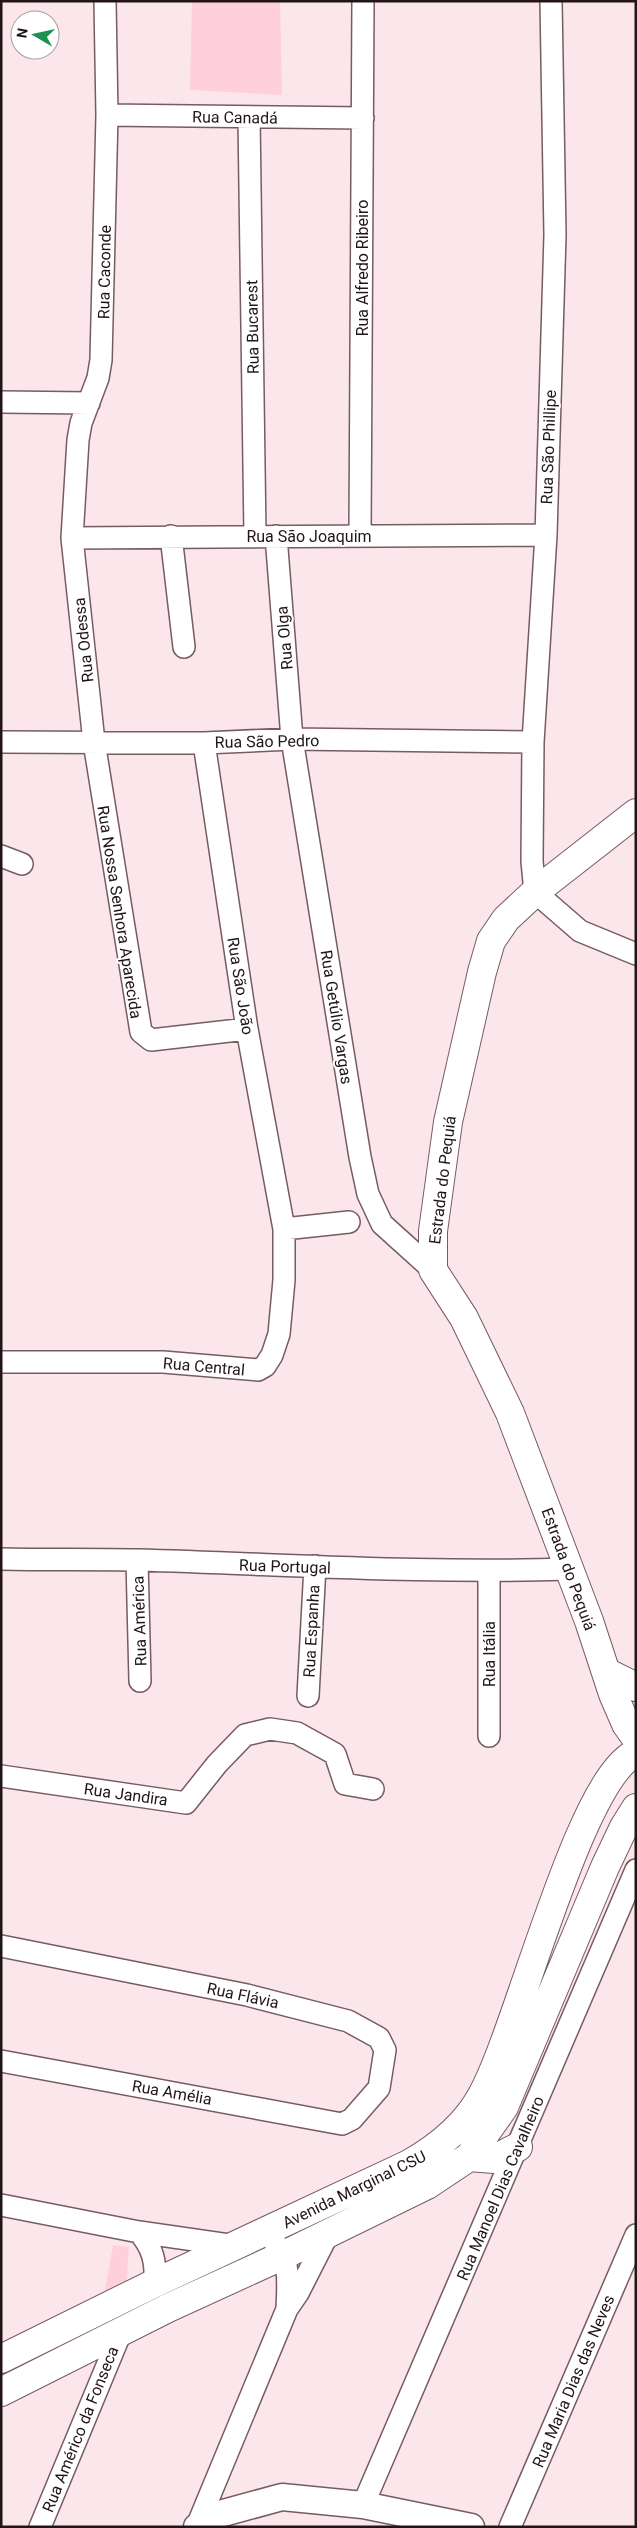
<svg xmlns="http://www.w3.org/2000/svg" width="637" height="2528" font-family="Roboto,sans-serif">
  <rect width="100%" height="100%" fill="#fbe6eb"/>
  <!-- green -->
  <path fill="#ffd0db" d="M192,1h88l2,94 -92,-5z
    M113,2245l16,2 -3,40 -22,9z"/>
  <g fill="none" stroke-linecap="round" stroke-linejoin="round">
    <!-- minor casing -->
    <g stroke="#775b62" stroke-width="24">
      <path id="minor" d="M105,1l2,114 -6,245 -3,18 -17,45 -3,17 -6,98 22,204 47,290 10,8 96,-11
        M551,1l4,234 -9,300 -13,207 -1,119 3,31 45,39 56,23
        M107,115l256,3
        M249,118l6,418
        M1,402l88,1
        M360,535l3,-534
        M171,536l13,111
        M276,536l16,203 68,418 8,37 14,30 51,46
        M72,538l474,-3
        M1,742l203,1 88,-4 241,3
        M1,856l21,8
        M284,1229l65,-7
        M1,1362h162l95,8 7,-4 7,-11 7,-21 5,-54v-51l-37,-200 -43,-286
        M1,1559c46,1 91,0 137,1 144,4 287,14 431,9
        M137,1560l3,121
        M308,1696l7,-130
        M489,1736v-165
        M1,1776l185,27 31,-39 28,-29 25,-6 27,4 38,21 10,30 28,5
        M1,1946l246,49 101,26 31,17 6,12 -6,38 -27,31 -10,5 -341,-63
        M1,2205l138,27 97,14
        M267,2231c23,32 22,39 20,78
        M139,2232c14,16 17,30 16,51
        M363,2505l273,-635
        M197,2526l90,-217 11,-16 30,-59
        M40,2527l81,-195
        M510,2527l126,-292"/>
    </g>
    <!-- tertiary casing -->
    <g stroke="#775b62" stroke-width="29">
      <path id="tertiary" d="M197,2527l19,-12 66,-18 81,8 108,22"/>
    </g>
    <!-- secondary casing -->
    <g stroke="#775b62" stroke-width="30">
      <path id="secondary" d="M636,813l-101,79 -29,27 -15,22 -9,31 -34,150 -15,109v39l31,48 46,95 79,208 24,73 13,30 10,14
        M606,1672l30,15
        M469,2157l25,2 24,-12
        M1,2359l154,-76 254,-119c28,-16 57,-39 73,-69 37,-66 97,-317 154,-342
        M1,2392l167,-84 116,-53 143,-70 42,-28 35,-50 101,-240 19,-40 12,-19"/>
    </g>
    <!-- minor -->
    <use href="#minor" stroke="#fff" stroke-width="21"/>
    <!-- tertiary -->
    <use href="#tertiary" stroke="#fff" stroke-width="26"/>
    <!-- secondary -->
    <use href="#secondary" stroke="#fff" stroke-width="28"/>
  </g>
  <g text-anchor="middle" stroke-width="4" stroke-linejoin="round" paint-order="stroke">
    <!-- street labels -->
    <g font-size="16" fill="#211518" stroke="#fff">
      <text transform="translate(235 117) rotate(1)" y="6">Rua Canadá</text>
      <text transform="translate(362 268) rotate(-90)" y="6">Rua Alfredo Ribeiro</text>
      <text transform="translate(104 272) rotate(-89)" y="6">Rua Caconde</text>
      <text transform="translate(252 327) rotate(-91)" y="6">Rua Bucarest</text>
      <text transform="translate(548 447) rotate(-88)" y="6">Rua São Phillipe</text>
      <text x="309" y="542">Rua São Joaquim</text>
      <text transform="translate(284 638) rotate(-95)" y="6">Rua Olga</text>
      <text transform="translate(83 640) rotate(-96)" y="6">Rua Odessa</text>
      <text transform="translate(267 741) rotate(-1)" y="6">Rua São Pedro</text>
      <text transform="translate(120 912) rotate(81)" y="6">Rua Nossa Senhora Aparecida</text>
      <text transform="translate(241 986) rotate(81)" y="6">Rua São João</text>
      <text transform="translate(337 1017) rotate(81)" y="6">Rua Getúlio Vargas</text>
      <text transform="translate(442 1180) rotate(-83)" y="6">Estrada do Pequiá</text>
      <text transform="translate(204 1366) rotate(5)" y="6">Rua Central</text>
      <text transform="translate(285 1566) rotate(2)" y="6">Rua Portugal</text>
      <text transform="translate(569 1569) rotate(70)" y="6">Estrada do Pequiá</text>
      <text transform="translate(139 1621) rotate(-92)" y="6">Rua América</text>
      <text transform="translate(311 1631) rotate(-87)" y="6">Rua Espanha</text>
      <text transform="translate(489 1654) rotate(-90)" y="6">Rua Itália</text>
      <text transform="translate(126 1794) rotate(8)" y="6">Rua Jandira</text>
      <text transform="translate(243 1995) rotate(12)" y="6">Rua Flávia</text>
      <text transform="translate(172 2092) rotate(10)" y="6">Rua Amélia</text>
      <text transform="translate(500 2188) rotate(-67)" y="6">Rua Manoel Dias Cavalheiro</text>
      <text transform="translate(354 2189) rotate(-26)" y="6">Avenida Marginal CSU</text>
      <text transform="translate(573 2381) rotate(-67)" y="6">Rua Maria Dias das Neves</text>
      <text transform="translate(80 2429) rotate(-68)" y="6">Rua Américo da Fonseca</text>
    </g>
  </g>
  <!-- border -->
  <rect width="637" height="2528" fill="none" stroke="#211518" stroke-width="5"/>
  <!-- north arrow -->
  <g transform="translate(35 35) rotate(279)"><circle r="24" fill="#ffffff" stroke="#a6a1a3"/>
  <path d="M0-4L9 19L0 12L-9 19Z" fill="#1b934f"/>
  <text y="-8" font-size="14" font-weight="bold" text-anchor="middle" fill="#211518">N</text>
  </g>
</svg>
